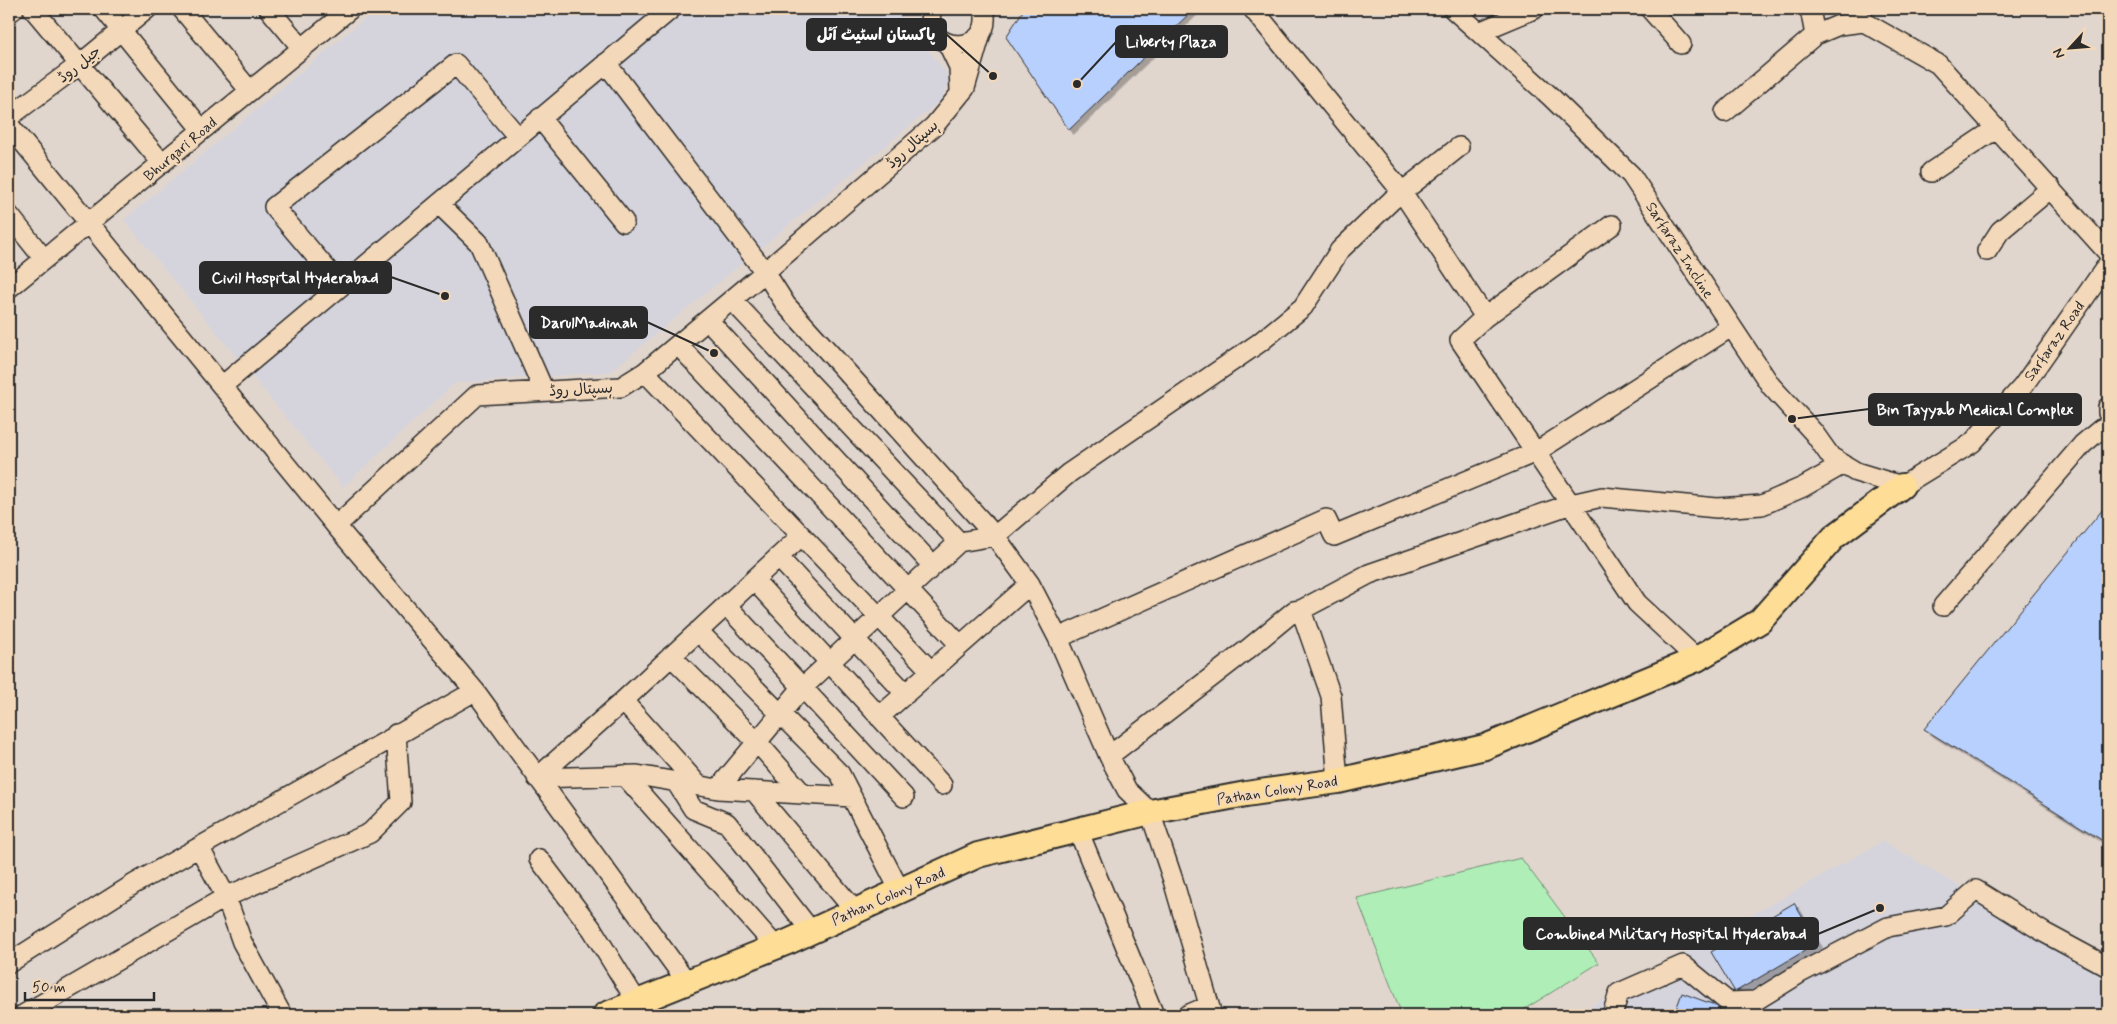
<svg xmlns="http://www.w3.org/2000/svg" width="2117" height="1024" font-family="Mynerve,'Playpen Sans Arabic',sans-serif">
  <defs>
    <filter id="shadow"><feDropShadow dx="4.5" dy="4.5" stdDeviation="0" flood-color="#0004"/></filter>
  </defs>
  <rect width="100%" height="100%" fill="#e1d6ce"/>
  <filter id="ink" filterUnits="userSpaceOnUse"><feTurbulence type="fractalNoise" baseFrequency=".02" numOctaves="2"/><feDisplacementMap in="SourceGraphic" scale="10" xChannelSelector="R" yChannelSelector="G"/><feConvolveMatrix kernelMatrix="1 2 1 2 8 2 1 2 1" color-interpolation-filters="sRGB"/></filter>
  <g filter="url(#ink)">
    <!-- built -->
    <path fill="#d5d4dc" d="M376,9h520l54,68 -9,23 -331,272 -155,11 -112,104 -219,-267z
      M1883,841l225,134v40h-533z"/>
    <!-- green -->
    <path fill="#afefb7" stroke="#6d8d71" d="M1521,858l78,105 -84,52h-113l-45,-117z"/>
    <!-- building -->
    <path fill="#b8d0fe" stroke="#2b2b2b" filter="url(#shadow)" d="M1024,9h170l-125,121 -63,-93z
      M2108,503v341l-184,-115z
      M1794,903l24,40 -83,49 -24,-40z
      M1682,993l52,19 -2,3h-58z"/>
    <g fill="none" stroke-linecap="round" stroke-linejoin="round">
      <!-- minor casing -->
      <g stroke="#2b2b2b" stroke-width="22">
        <path id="minor" d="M33,9l129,154
          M104,9l98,121
          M182,9l68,82
          M269,9l32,38
          M932,9c-14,45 63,50 52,0
          M1253,9l149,183 83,125 127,-92
          M1453,9l98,88 80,78 140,211 43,47 17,24 25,15 46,14 70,-43 51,-57 85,-122
          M1650,9l31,35
          M1810,9l5,26
          M9,13l5,-4
          M1479,32l55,-23
          M948,44l11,23 1,23
          M606,63l159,209 21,33 209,231 35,48 28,54 51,118 18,34 23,22 23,68 39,135
          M1725,112l90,-77 24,-10 25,-3 74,42 170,189
          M9,117l70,-52 68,-56
          M540,118l84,104
          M9,125l327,401 139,165 212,291
          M1931,172l66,-44
          M439,204l40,39 65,148
          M9,215l35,44
          M1987,251l13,-20 51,-43
          M341,286l-67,-79 182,-143 62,73
          M9,288l341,-279
          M732,300l227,242
          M1485,317l-25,23 177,263 60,56
          M708,320l225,246
          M678,345l282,300
          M645,372l286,299
          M222,386l449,-377
          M2108,407v6
          M336,526l141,-131 144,-8 24,-15 120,-100 169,-146 31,-38 16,-55
          M778,557l128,137
          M754,580l188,205
          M726,605l178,192
          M1943,606l140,-162 18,-15 7,-2
          M1301,610l30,86 7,85
          M698,631l142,143 60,117
          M1058,638l268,-119 8,17 202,-84 195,-125
          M671,656l86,86 46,52
          M623,701l76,85
          M879,717l151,-133
          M1109,756l139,-107 46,-38 7,-1 68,-36 202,-70 31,-7 115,11 45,-3 41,-18 39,-22
          M624,775l152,172
          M537,778l86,-77 178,-165
          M537,778l100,-3 81,14 134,8
          M676,782l17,27 34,14 84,108
          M718,789l83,-100 158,-147 36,-6 74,-63 190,-130 44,-36 37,-57 52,-50 67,-53
          M754,791l101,120
          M1078,830l76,185
          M199,847l27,50 16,45 40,73
          M539,859l53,70 45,73 6,13
          M9,963l125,-79 341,-193
          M1755,1001l47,-29 86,-45 58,-11 30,-26 69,43 63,34
          M23,1015l203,-118 144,-64 31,-31 -5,-68
          M1187,1015l21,-9
          M1612,1015l7,-22 64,-28 45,37 27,-1 -5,14"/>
      </g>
      <!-- major casing -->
      <g stroke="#2b2b2b" stroke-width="28">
        <path id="major" d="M605,1015l185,-74 188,-86 172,-43 96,-18 92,-13 147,-34 212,-88 63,-38 74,-84 68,-51"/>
      </g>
      <!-- minor -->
      <use href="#minor" stroke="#f3d8ba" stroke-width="19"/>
      <!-- major -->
      <use href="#major" stroke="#fedd96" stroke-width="24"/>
    </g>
  </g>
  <g text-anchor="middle" stroke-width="4.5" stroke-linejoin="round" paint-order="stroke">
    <!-- street labels -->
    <g font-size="15" fill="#2b2b2b" stroke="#f3d8ba">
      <text transform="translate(79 64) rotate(-38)" y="5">جیل روڈ</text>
      <text transform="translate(912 144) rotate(-42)" y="5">ہسپتال روڈ</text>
      <text transform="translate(180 149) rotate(-40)" y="5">Bhurgari Road</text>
      <text transform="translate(1680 250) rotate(57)" y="5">Sarfaraz Incline</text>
      <text transform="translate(2054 341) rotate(-55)" y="5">Sarfaraz Road</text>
      <text transform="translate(581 389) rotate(-3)" y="5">ہسپتال روڈ</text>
      <text transform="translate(1277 790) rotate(-9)" y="5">Pathan Colony Road</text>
      <text transform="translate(888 896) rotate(-24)" y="5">Pathan Colony Road</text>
    </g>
  </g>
  <!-- callouts -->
  <path fill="none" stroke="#2b2b2b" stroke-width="2" d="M993 76L946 34M1077 84L1116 42M445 296L391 277M714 353L647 322M1792 419L1869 409M1880 908L1818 934"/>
  <g fill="#2b2b2b" stroke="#f3d8ba" stroke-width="2">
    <circle cx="993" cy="76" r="5"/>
    <circle cx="1077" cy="84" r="5"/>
    <circle cx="445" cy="296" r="5"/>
    <circle cx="714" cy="353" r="5"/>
    <circle cx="1792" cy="419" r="5"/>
    <circle cx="1880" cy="908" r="5"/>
  </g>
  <g fill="#2b2b2b" stroke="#2b2b2b" stroke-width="2">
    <rect x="807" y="19" width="139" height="31" rx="5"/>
    <rect x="1116" y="26" width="111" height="31" rx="5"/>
    <rect x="200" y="262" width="191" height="31" rx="5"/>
    <rect x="530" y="307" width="117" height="31" rx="5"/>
    <rect x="1869" y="394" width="212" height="31" rx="5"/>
    <rect x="1524" y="918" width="294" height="31" rx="5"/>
  </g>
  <g font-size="16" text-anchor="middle" font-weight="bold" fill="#fff">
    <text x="876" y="40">پاکستان اسٹیٹ آئل</text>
    <text x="1171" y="47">Liberty Plaza</text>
    <text x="295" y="283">Civil Hospital Hyderabad</text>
    <text x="589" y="328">DarulMadinah</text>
    <text x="1975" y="415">Bin Tayyab Medical Complex</text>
    <text x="1671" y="939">Combined Military Hospital Hyderabad</text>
  </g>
  <!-- margin -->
  <rect width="2117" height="1024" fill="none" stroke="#f3d8ba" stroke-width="30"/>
  <rect x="15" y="15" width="2087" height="994" fill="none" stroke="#2b2b2b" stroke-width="2" filter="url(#ink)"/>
  <!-- north arrow -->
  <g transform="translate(2070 48) rotate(244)" stroke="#f3d8ba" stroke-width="4" paint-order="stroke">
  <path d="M0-4L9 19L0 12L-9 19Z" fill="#2b2b2b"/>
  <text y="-8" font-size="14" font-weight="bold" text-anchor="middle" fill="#2b2b2b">N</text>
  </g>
  <!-- scale -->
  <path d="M25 992v8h129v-8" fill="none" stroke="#2b2b2b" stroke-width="2.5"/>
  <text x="32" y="992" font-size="15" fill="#2b2b2b" stroke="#f3d8ba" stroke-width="4" paint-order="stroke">50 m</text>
</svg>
